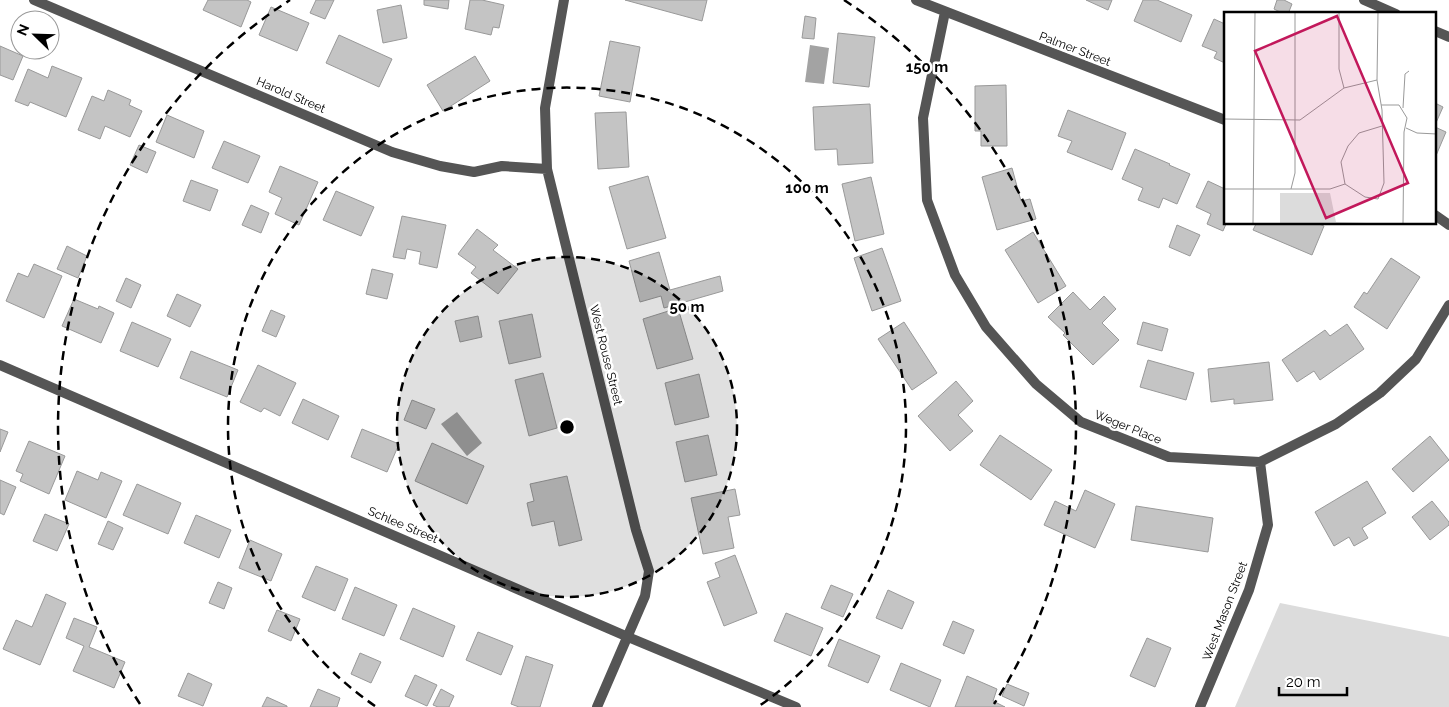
<svg xmlns="http://www.w3.org/2000/svg" width="1449" height="707" font-family="Raleway,sans-serif">
  <rect width="100%" height="100%" fill="#fff"/>
  <!-- green -->
  <path fill="#dcdcdc" d="M1280,603l169,34v70h-214z"/>
  <!-- water -->
  <path fill="#a3a3a3" d="M810,45l19,3 -5,36 -19,-2z
    M457,412l25,31 -15,13 -26,-32z"/>
  <!-- building -->
  <path fill="#c4c4c4" stroke="#999" d="M208,0h39l4,2 -10,25 -38,-17z
    M316,0h18l-9,19 -15,-6z
    M424,0h25l-1,9 -24,-4z
    M470,0h12l22,5 -5,23 -6,-1 -2,8 -26,-6z
    M625,0h82l-5,21z
    M1086,0h26l-4,10z
    M1143,0h14l35,15 -11,27 -47,-21z
    M1277,0h7l8,4 -4,10h-4l-10,-5z
    M401,5l6,33 -24,5 -6,-33z
    M271,7l38,16 -12,28 -38,-16z
    M805,16l11,2 -2,21 -12,-1z
    M1214,19l11,5v39l-11,-5 3,-6 -15,-6z
    M838,33l37,4 -6,50 -36,-4z
    M339,35l53,24 -13,28 -53,-24z
    M610,41l30,6 -10,55 -31,-6z
    M0,46l23,10 -10,24 -13,-5z
    M475,56l15,25 -47,30 -16,-26z
    M52,66l30,12 -16,39 -36,-15 -2,4 -13,-5 13,-32 20,9z
    M1006,85l1,61h-26v-15h-6v-45z
    M108,90l23,10 -2,5 13,6 -12,26 -25,-11 -5,13 -22,-9 14,-34 12,5z
    M1435,103l8,4 -8,18z
    M870,104l3,59 -35,2 -1,-16 -22,1 -2,-43z
    M1068,110l58,23 -14,37 -45,-18 5,-11 -14,-5z
    M626,112l3,55 -31,2 -3,-56z
    M167,115l37,16 -10,27 -38,-16z
    M1435,127l11,5 -11,26z
    M224,141l36,15 -12,27 -36,-15z
    M139,145l17,7 -9,21 -17,-8z
    M1135,149l35,15 -1,1 21,9 -13,30 -14,-6 -4,10 -21,-8 5,-12 -21,-9z
    M280,166l38,16 -19,43 -24,-11 7,-16 -13,-6z
    M1012,168l9,33 9,-2 6,20 -39,11 -15,-53z
    M648,176l18,62 -39,11 -18,-62z
    M871,177l13,57 -29,7 -13,-57z
    M191,180l27,10 -8,21 -27,-10z
    M1208,181l17,8 1,35 -3,7 -16,-7 4,-10 -15,-7z
    M336,191l38,16 -13,29 -38,-16z
    M251,205l18,8 -8,20 -19,-8z
    M402,216l44,9 -9,43 -18,-4 2,-12 -14,-3 -2,10 -12,-2z
    M1256,224h63l5,2 -12,29 -59,-25z
    M1177,225l23,10 -10,21 -21,-9z
    M477,229l21,16 -5,5 25,19 -20,25 -27,-21 5,-6 -18,-13z
    M1033,232l33,54 -28,17 -33,-53z
    M67,246l20,10 -9,22 -21,-9z
    M882,248l19,53 -29,10 -18,-53z
    M659,252l11,38 50,-14 3,15 -59,17 -3,-12 -21,6 -11,-41z
    M1391,258l29,19 -33,52 -33,-22 10,-15 3,2z
    M34,264l28,12 -18,42 -38,-17 12,-28 10,4z
    M372,269l21,5 -6,25 -21,-5z
    M126,278l15,7 -10,23 -15,-7z
    M1073,292l17,18 14,-14 12,13 -14,14 17,17 -26,25 -30,-30 2,-2 -17,-16z
    M177,294l24,11 -11,22 -23,-11z
    M74,299l24,10 1,-3 15,7 -13,30 -39,-17z
    M678,308l15,51 -36,10 -14,-50z
    M271,310l14,6 -9,21 -14,-6z
    M532,314l9,43 -32,7 -10,-43z
    M478,316l4,21 -22,5 -5,-21z
    M132,322l39,17 -13,28 -38,-16z
    M904,322l33,51 -25,17 -34,-51z
    M1143,322l25,7 -6,22 -25,-7z
    M1347,324l17,25 -44,31 -6,-9 -17,11 -15,-22 43,-30 5,6z
    M191,351l47,19 -11,27 -47,-19z
    M1148,360l46,13 -8,27 -46,-13z
    M1269,362l4,38 -39,4v-5l-23,3 -3,-33z
    M258,365l38,18 -16,33 -16,-8 -3,4 -21,-10z
    M543,373l14,55 -28,8 -14,-56z
    M699,374l10,43 -34,8 -10,-42z
    M956,381l17,20 -15,14 15,16 -23,20 -32,-35z
    M303,399l36,17 -11,24 -36,-17z
    M412,400l23,9 -9,20 -22,-9z
    M0,429l8,3 -8,20z
    M362,429l37,15 -12,28 -36,-15z
    M708,435l9,40 -32,7 -9,-40z
    M1000,435l52,35 -21,30 -51,-35z
    M1430,436l19,24 -36,32 -21,-23z
    M29,441l36,15 -16,38 -29,-13 3,-7 -7,-3z
    M432,443l52,23 -17,38 -52,-23z
    M77,471l21,9 3,-8 21,9 -16,37 -41,-18z
    M567,476l15,64 -23,6 -5,-25 -22,5 -5,-23 7,-2 -4,-17z
    M0,480l16,7 -12,28 -4,-2z
    M1367,481l19,32 -24,15 6,10 -14,8 -5,-9 -15,9 -19,-34z
    M137,484l44,19 -13,31 -45,-19z
    M735,489l5,26 -12,2 6,31 -31,6 -12,-56z
    M1085,490l30,14 -20,44 -51,-23 11,-24 21,10z
    M1432,501l17,21v3l-19,15 -18,-23z
    M1136,506l77,12 -5,34 -77,-12z
    M45,514l24,10 -12,27 -24,-10z
    M196,515l35,15 -12,28 -35,-15z
    M108,521l15,7 -10,22 -15,-6z
    M250,540l32,14 -11,27 -32,-13z
    M735,555l22,58 -33,13 -17,-44 13,-5 -5,-14z
    M316,566l32,13 -13,32 -33,-14z
    M218,582l14,6 -8,21 -15,-6z
    M831,585l22,9 -10,23 -22,-9z
    M355,587l42,18 -13,31 -42,-17z
    M888,590l26,12 -12,27 -26,-11z
    M46,594l20,9 -26,62 -37,-16 13,-29 16,7z
    M413,608l42,18 -12,31 -43,-18z
    M277,610l23,9 -9,22 -23,-10z
    M786,613l37,15 -12,28 -37,-15z
    M74,618l23,9 -8,20 36,15 -11,26 -41,-17 11,-25 -18,-8z
    M953,621l21,9 -10,24 -21,-9z
    M478,632l35,14 -12,29 -35,-15z
    M1147,638l24,10 -16,39 -25,-11z
    M839,639l41,17 -12,27 -40,-17z
    M360,653l21,9 -10,21 -20,-9z
    M526,656l27,9 -13,42h-21l-8,-3z
    M901,663l40,17 -11,27 -40,-17z
    M188,673l24,11 -9,22 -25,-10z
    M415,675l22,10 -10,21 -22,-10z
    M967,676l30,13 -4,12 12,6h-50z
    M1007,684l22,9 -5,13 -22,-10z
    M318,689l22,9 -3,9h-27z
    M441,689l13,7 -5,11h-11l-5,-2z
    M267,697l20,9v1h-25z"/>
  <g fill="none" stroke-linecap="round" stroke-linejoin="round">
    <!-- lane -->
    <path stroke="#555" stroke-width="10" d="M1364,0l32,14
      M1435,31l14,6"/>
    <!-- street -->
    <path stroke="#555" stroke-width="10" d="M34,0l358,152 48,14 34,6 28,-6 45,3
      M564,0l-19,108 2,61 89,361 13,41 -4,25 -48,111
      M916,0l309,120
      M945,12l-22,106 4,82 28,75 31,52 50,57 45,38 88,35 91,5 76,-38 44,-31 36,-34 33,-54
      M1435,215l14,10
      M0,365l628,272 168,70
      M1200,707l49,-117 19,-65 -8,-63"/>
  </g>
  <!-- distance rings -->
  <circle cx="567" cy="427" r="170" fill="#000" fill-opacity=".12"/>
  <g fill="none" stroke="#000" stroke-width="2.5" stroke-dasharray="9 6">
    <circle cx="567" cy="427" r="170"/>
    <path d="M375 706A339 339 0 1 1 759 706"/>
    <path d="M140 704A509 509 0 0 1 290 0M844 0A509 509 0 0 1 994 704"/>
  </g>
  <g text-anchor="middle" stroke-width="5" stroke-linejoin="round" paint-order="stroke">
    <!-- street labels -->
    <g font-size="12" fill="#000" stroke="#fff">
      <text transform="translate(1075 49) rotate(21)" y="4">Palmer Street</text>
      <text transform="translate(291 95) rotate(23)" y="4">Harold Street</text>
      <text transform="translate(606 355) rotate(76)" y="4">West Rouse Street</text>
      <text transform="translate(1128 427) rotate(22)" y="4">Weger Place</text>
      <text transform="translate(403 525) rotate(23)" y="4">Schlee Street</text>
      <text transform="translate(1225 611) rotate(-69)" y="4">West Mason Street</text>
    </g>
  </g>
  <!-- overview -->
  <g transform="translate(1224 12)">
    <rect width="212" height="212" fill="#fff"/>
    <path d="M56,181h50l6,29 62,2h-118z" fill="#dcdcdc"/>
    <path fill="none" stroke="#999" stroke-width="1" d="M115,0v57l5,19M154,0l-1,68 5,30 2,73 -6,16 -13,-2 -20,-13 -4,-22 7,-16 11,-13 23,-7M157,93h18l8,13 -3,14 -1,92M179,96l2,-34 4,-3M0,107l76,1 44,-32 33,-8M182,116l11,5 20,1M0,177h106l15,-5M67,177l4,-16v-161M29,212l2,-212"/>
    <path fill="#c2185b" fill-opacity="0.15" stroke="#c2185b" stroke-width="2.5" d="M113,4l71,167 -82,35 -71,-167z"/>
    <rect width="212" height="212" fill="none" stroke="#000" stroke-width="2.5"/>
  </g>
  <circle cx="567" cy="427" r="8" fill="#000" stroke="#fff" stroke-width="2.5"/>
  <g font-size="15" text-anchor="middle" font-weight="bold" fill="#000" stroke="#fff" stroke-width="5" stroke-linejoin="round" paint-order="stroke">
    <text x="927" y="72">150 m</text>
    <text x="807" y="193">100 m</text>
    <text x="687" y="312">50 m</text>
  </g>
  <!-- north arrow -->
  <g transform="translate(35 35) rotate(293)"><circle r="24" fill="#ffffff" stroke="#999999"/>
  <path d="M0-4L9 19L0 12L-9 19Z" fill="#000000"/>
  <text y="-8" font-size="14" font-weight="bold" text-anchor="middle" fill="#000000">N</text>
  </g>
  <!-- scale -->
  <path d="M1279 687v8h68v-8" fill="none" stroke="#000000" stroke-width="2.5"/>
  <text x="1286" y="687" font-size="15" fill="#000000" stroke="#ffffff" stroke-width="4" paint-order="stroke">20 m</text>
</svg>
